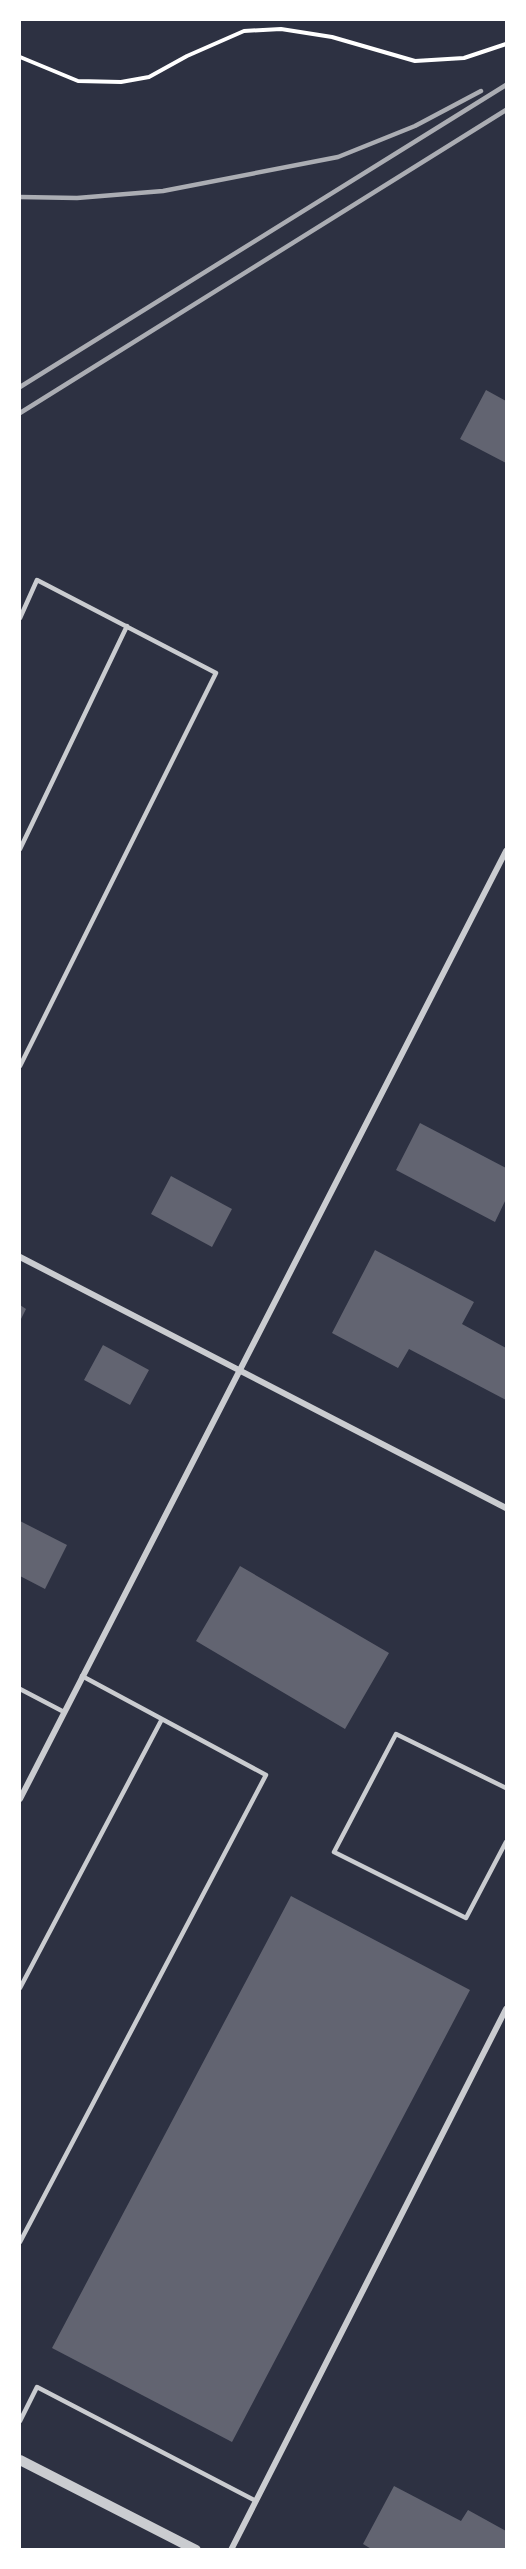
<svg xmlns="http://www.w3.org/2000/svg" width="526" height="2569" font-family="'Space Grotesk',sans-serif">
  <rect width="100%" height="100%" fill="#2d3142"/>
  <!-- building -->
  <path fill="#626471" d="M486,390l20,11v62l-46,-24z
    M420,1123l86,45v31l-11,23 -99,-52z
    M171,1176l61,33 -20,38 -61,-33z
    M375,1250l99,52 -12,22 44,24v52l-97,-51 -11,19 -66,-35z
    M20,1305l6,4 -6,12z
    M103,1345l46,25 -19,35 -46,-25z
    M20,1521l47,24 -22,44 -25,-13z
    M240,1566l149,87 -44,76 -149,-88z
    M291,1896l179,94 -238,452 -180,-94z
    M394,2486l67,35 7,-11 38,21v19h-133l-10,-6z"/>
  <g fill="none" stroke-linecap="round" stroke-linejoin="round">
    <!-- path -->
    <path stroke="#fff" stroke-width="4" d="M20,57l58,24 43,1 28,-5 38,-21 57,-25 37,-2 51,8 83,24 49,-3 42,-14"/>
    <!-- service -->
    <path stroke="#caccd0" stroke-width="4.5" d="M20,618l17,-38 179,93 -196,393
      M20,849l107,-223
      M20,1689l44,23
      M506,1788l-110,-54 -62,118 132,66 40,-76
      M20,1988l142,-269
      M20,2242l246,-467 -184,-99
      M20,2421l17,-34 219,114"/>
    <!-- minor -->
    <path stroke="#caccd0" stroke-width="6" d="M20,1257l486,251
      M20,1799l486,-948
      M231,2550l275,-541"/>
    <!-- tertiary -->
    <path stroke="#caccd0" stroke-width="10" d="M20,2460l176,90"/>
    <!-- rail -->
    <path stroke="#abadb3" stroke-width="4.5" d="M20,197l57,1 86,-7 175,-34 77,-31 66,-35
      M20,387l486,-302
      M20,413l486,-303"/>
  </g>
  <!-- border -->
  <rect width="526" height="2569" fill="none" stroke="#ffffff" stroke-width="42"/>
</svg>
